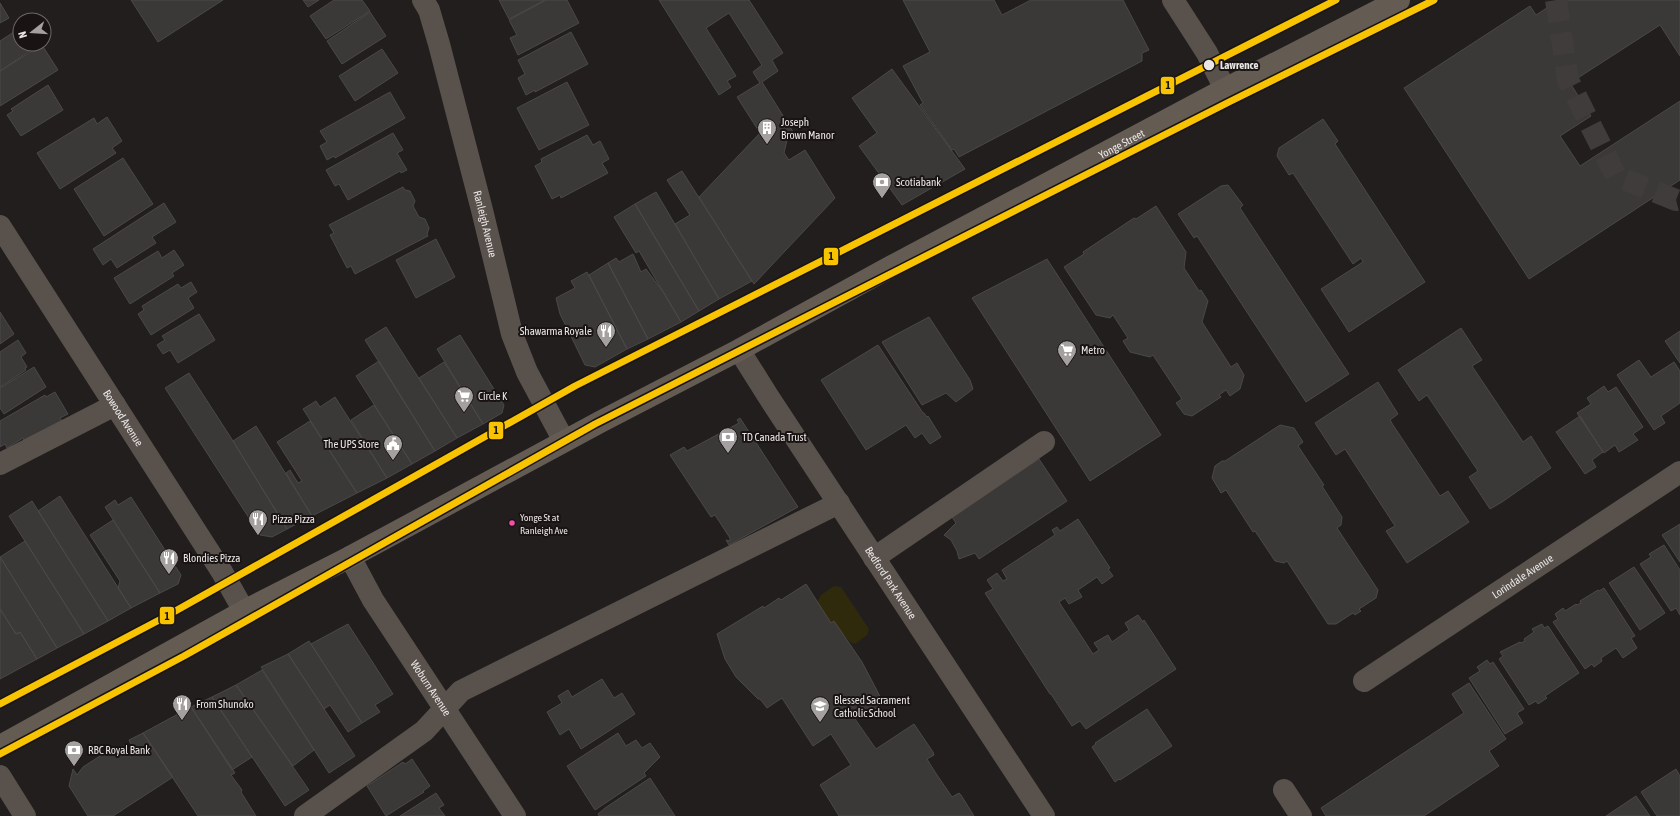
<svg xmlns="http://www.w3.org/2000/svg" width="1680" height="816" font-family="'Asap Condensed',sans-serif">
  <rect width="100%" height="100%" fill="#211e1d"/>
  <!-- green -->
  <path fill="#2f2a0c" d="M834,586l7,1 28,42 -2,6 -12,9 -5,-2 -5,-6 -8,-3 -20,-31 4,-7z"/>
  <!-- building -->
  <path fill="#3b3938" stroke="#4b4848" d="M131,0h92l-65,42z
    M303,0h16l-11,7z
    M334,0h28l8,11 -44,28 -16,-23z
    M499,0h46l-36,19z
    M546,0h21l12,23 -61,32 -8,-17 7,-3 -8,-15z
    M659,0h90l34,53 -11,7 6,11 -16,11 33,53 -8,5 -3,13 5,7 16,-10 30,48 -81,86 -55,-87 61,-64 -23,-36 23,-14 -7,-11 9,-7 -33,-52 -23,15 30,48 -9,5 4,6 -12,8z
    M903,0h91l8,15 29,-15h92l26,50 -7,3v8l-183,96 -5,-8 -2,1 -32,-45 3,-2 -20,-37 27,-14z
    M1559,0h121v56l-20,-31 -90,58 21,33 -31,20 20,30 100,-65v79l-151,99 -125,-191 126,-82 6,9z
    M0,3l9,15 -9,5z
    M370,12l16,24 -44,28 -15,-23z
    M20,28v16h12l2,4 -34,23v-30z
    M571,32l17,32 -53,28v-2l-9,5 -8,-17 7,-4 -7,-14z
    M42,45l16,25 -58,36v-35z
    M382,49l16,24 -43,28 -16,-25z
    M892,69l73,100 -63,36 -43,-59 18,-13 -25,-35z
    M567,82l22,43 -50,25 -22,-42z
    M48,85l15,25 -42,26 -14,-21 6,-4 -2,-2z
    M390,92l15,26 -70,40 -1,-2 -7,4 -7,-14 7,-4 -7,-11z
    M107,117l15,24 -10,7 4,5 -56,36 -23,-36 57,-35 3,6z
    M1323,119l15,22 -3,3 90,138 -76,50 -28,-43 42,-27 -2,-4 -8,6 -60,-91 -4,2 -12,-19 2,-8z
    M393,133l10,17 -6,3 10,17 -6,3 -1,-2 -52,29 -9,-16 -4,2 -9,-16z
    M587,135l6,10 7,-4 9,18 -7,4 6,10 -47,25 -1,-3 -8,4 -17,-33 7,-4 -1,-3z
    M123,158l30,46 -49,32 -30,-47z
    M682,171l70,110 -33,18 -44,-75 15,-9 -23,-35z
    M1228,185l15,20 -3,3 109,166 -43,28 -109,-166 -3,2 -16,-24 43,-28z
    M403,187l2,3 5,1 5,10 -2,5 6,11 6,2 4,9 -2,6 1,2 -73,38 -4,-8 -4,2 -17,-33 4,-2 -5,-8z
    M656,192l63,107 -20,12 -64,-107z
    M164,203l12,19 -24,15 4,6 -39,25 -6,-9 -8,6 -10,-16z
    M635,204l64,107 -18,11 -42,-71 -3,2 -22,-36z
    M1156,206l30,46 -2,16 15,23 2,-1 7,11 -6,21 29,45 6,-4 7,12 -4,14 -10,7 -4,-6 -7,5 2,2 -29,19 -8,-2 -8,-11 6,-4 -29,-44 -3,2 -20,-5 -7,-11 5,-3 -15,-23 -3,3 -14,-3 -32,-48 20,-13 -1,-2 51,-34 2,1z
    M436,239l19,38 -39,21 -20,-38z
    M174,250l10,15 -12,8 2,3 -44,28 -16,-26 44,-27 4,7z
    M633,254l8,18 5,-3 18,24 17,29 -33,17 -40,-76 8,-5 3,4z
    M1047,259l114,176 -71,46 -118,-183z
    M608,263l40,76 -21,10 -38,-74z
    M587,272l40,77 -32,18 -10,-2 -25,-51 -4,-16 19,-10 -4,-7z
    M191,282l6,10 -9,6 6,10 -43,27 -13,-21 6,-4 -2,-4 36,-22 3,4z
    M0,312l14,22 -14,10z
    M199,314l16,26 -37,23 -8,-13 -7,4 -6,-9 8,-5 -3,-4z
    M929,317l41,63 3,9 -17,13 -10,-9 -24,12 -40,-63z
    M386,327l71,111 -22,13 -70,-111z
    M1461,328l21,32 -10,6 51,76 8,-6 20,32 -49,34 -12,7 -21,-32 9,-6 -51,-76 -8,6 -21,-31z
    M1680,331v32l-15,-22z
    M460,335l44,70 -2,8 -19,11 -46,-75z
    M18,340l8,13 -5,4 6,10 -2,1 1,2 -26,17v-35z
    M878,345l45,68h1l3,4 1,-1 13,21 -11,7 -8,-11 -7,5 -9,-13 -40,25 -45,-70z
    M1639,360l12,17 23,-15 6,9v32l-19,13 4,7 -11,7 -37,-55z
    M379,361l56,90 -23,13 -56,-88z
    M444,362l39,62 -26,14 -38,-60z
    M34,367l12,20 -42,27 -4,-6v-20z
    M189,373l44,68 54,88 -15,8 -12,-2 -95,-147z
    M1378,382l20,32 -8,6 3,5 47,71 8,-5 21,31 -62,41 -21,-32 9,-5 -50,-77 -9,6 -21,-32z
    M1604,386l4,6 8,-5 27,40 -10,7 5,6 -19,12 -4,-7 -11,8 -27,-40 14,-9 -4,-6z
    M55,392l13,22 -8,4 2,3 -37,22 -2,-5 -16,10 -2,-4 -5,3v-26l45,-26 1,2z
    M335,397l52,81 -30,15 -54,-84 13,-8 4,6z
    M374,405l38,59 -25,14 -36,-58z
    M1580,416l23,36 -11,8 4,7 -11,7 -29,-42z
    M740,418l58,89 -69,38 -3,-5 4,1v-3l-15,-23 -4,2 -41,-62 14,-8 3,4 52,-28 -2,-3z
    M310,421l47,72 -45,23 -26,-43 4,-3 8,13 4,-2 -25,-39z
    M1280,425l14,3 9,14 -5,4 26,39 -2,1 20,31 -1,8 -4,3 41,62 -2,8 -17,11 2,2 -6,4 -2,-2 -17,11h-8l-41,-63 -3,2 -9,-2 -20,-30 -2,1 -27,-42 -5,3 -9,-15 3,-12 7,-5h3z
    M256,426l56,90 -25,13 -54,-88z
    M1039,459l28,42 -88,58 -4,-6 -16,6 -2,-8 -6,-11 -7,-5 12,-12 -4,-6z
    M60,496l71,112 -23,13 -70,-110z
    M131,497l50,78 -3,9 -18,9 -55,-86 10,-7 3,5z
    M32,501l76,120 -24,13 -75,-118z
    M1078,519l32,49 -2,1 5,7 -11,8 -5,-7 -19,13 4,7 -13,7 -4,-6 -6,4 34,52 6,-4 -5,-7 14,-8 4,7 17,-12 -4,-7 13,-8 5,7 1,-2 32,49 -90,60 -6,-8 -8,5 -21,-32h-1l-65,-101 8,-4 -6,-9 10,-7 6,8 4,-2 -5,-9 53,-35 -3,-5 5,-3 3,4z
    M113,520l47,73 -29,15 -13,-20 2,-7 -30,-46z
    M1680,524v38l-18,-27z
    M25,541l59,93 -27,14 -57,-91z
    M1664,545l16,25v45l-4,-7 -5,3 -31,-47 11,-7 -2,-3z
    M0,557l57,91 -20,11 -17,-27 -4,2 -16,-25z
    M1634,567l31,46 -25,17 -31,-47z
    M806,584l25,39 3,-2 28,41 22,42 -29,15 21,30 38,-25 19,28 1,3 -7,4 8,13 17,25 7,-4 2,2 13,21h-135l-19,-31 31,-20 -20,-31 -18,12 -31,-48 -15,10 -7,-9h-2l-22,-22 -11,-18 -8,-25 46,-28 1,2 15,-10 2,2z
    M1604,588l31,48 -4,2 6,10 -14,10 -7,-10 -15,10 1,3 -8,6 -2,-3 -7,5 -32,-47 5,-3 -3,-5 8,-6 2,3 11,-7 1,1 4,-2 -1,-2 18,-11 1,1z
    M0,609l16,25 4,-2 17,27 -37,20z
    M348,624l45,70 -18,11 5,7 -18,11 -51,-79z
    M1542,624l2,4 4,-2 31,47 -34,23 2,2 -9,6 -2,-3 -7,4 -30,-46 4,-3 -3,-4 20,-10 1,1 4,-2 -1,-2 10,-7 -2,-3z
    M309,641l53,82 -14,9 -18,-27 -6,4 -36,-55z
    M288,654l67,102 -26,17 -68,-106z
    M1487,660l3,4 3,-2 31,47 -7,4 6,10 -18,11 -36,-56 11,-7 -3,-4z
    M262,670l52,80 -21,16 -57,-81z
    M602,679l12,19 8,-5 13,21 -54,35 -12,-20 -9,6 -13,-23 15,-9 -4,-7 10,-6 4,7z
    M1469,683l37,56 -17,12 10,15 -75,50h-98l-5,-8 143,-95 -12,-19z
    M236,685l73,105 -24,16 -73,-109z
    M212,697l40,60 -20,13 -41,-63z
    M191,707l44,66 -4,2 11,15 -1,2 15,24h-58l-55,-83z
    M1147,709l25,37 -52,34 -1,-1 -4,3 -23,-35 4,-3 -1,-1z
    M143,733l30,44 -60,39h-25l-19,-30 4,-17 4,6 6,-8 20,-13 21,-8h8l-3,-6z
    M618,733l8,13 10,-6 6,8 8,-5 10,14 -16,16 2,3 -51,34 -28,-44z
    M412,759l18,27 -7,5 1,1 -38,24 -19,-30 36,-24 2,2z
    M1676,769l4,7v40h-23l-16,-24z
    M650,778l25,38h-76l-1,-2 7,-6z
    M436,793l8,12 -5,3 6,8h-45z
    M1636,796l14,20h-44z"/>
  <g fill="none" stroke-linecap="round" stroke-linejoin="round">
    <!-- minor-tunnel -->
    <path stroke="#3f3c3b" stroke-width="22" stroke-dasharray="22 11" stroke-linecap="butt" d="M1556,0l12,80 48,96 60,24 4,-1"/>
    <!-- minor -->
    <g stroke="#59524c" stroke-width="22">
      <path id="s1" d="M423,0l6,10 10,34 43,166 30,124 15,38 37,69"/>
      <path d="M1173,0l34,53 18,36"/>
      <path id="s2" d="M0,226l222,346 22,39"/>
      <path id="s3" d="M739,350l29,46 276,420"/>
      <path d="M0,464l115,-59"/>
      <path id="s4" d="M350,557l23,43 142,216"/>
      <path d="M874,558l170,-116"/>
      <path id="s5" d="M1364,681l316,-209"/>
      <path d="M0,776l25,40"/>
      <path d="M1284,790l17,26"/>
      <path d="M305,816l119,-85 37,-40 378,-188"/>
    </g>
    <!-- major -->
    <path stroke="#645b53" stroke-width="22" id="s6" d="M0,746l244,-135 106,-54 250,-135 139,-72 153,-84 333,-177 174,-89"/>
    <!-- metro-1 casing -->
    <g stroke="#191413" stroke-width="10">
      <path id="metro-1" d="M0,704l163,-86 412,-232 761,-386
        M0,754l184,-98 411,-232 634,-322 205,-102"/>
    </g>
    <!-- metro-1 -->
    <use href="#metro-1" stroke="#f8c300" stroke-width="7"/>
  </g>
  <!-- icons -->
  <defs>
    <g id="building-pin" transform="scale(1)"><path d="M0 17L-7.5 6A9.5 9.5 0 1 1 7.5 6Z" fill="#a4a0a0" stroke="#191413"/><path d="M-4-6H4V6H1V3H-1V6H-4ZM-2.5-4.3h1.7v1.8h-1.7ZM.8-4.3h1.7v1.8H.8ZM-2.5-1h1.7V.8h-1.7ZM.8-1h1.7V.8H.8Z" fill="#fff"/></g>
    <g id="bank-pin" transform="scale(1)"><path d="M0 17L-7.5 6A9.5 9.5 0 1 1 7.5 6Z" fill="#a4a0a0" stroke="#191413"/><path d="M-6-4H6V4H-6ZM0-2.3a2.3 2.3 0 1 0 0 4.6a2.3 2.3 0 1 0 0-4.6Z" fill="#fff"/></g>
    <g id="restaurant-pin" transform="scale(1)"><path d="M0 17L-7.5 6A9.5 9.5 0 1 1 7.5 6Z" fill="#a4a0a0" stroke="#191413"/><path d="M-5-6h1v4h1v-4h1v4h1v-4h1v5L-1.5 .5V6h-2V.5L-5-1ZM5-6V6H3V1.5H1.5Q1.5-4 5-6Z" fill="#fff"/></g>
    <g id="supermarket-pin" transform="scale(1)"><path d="M0 17L-7.5 6A9.5 9.5 0 1 1 7.5 6Z" fill="#a4a0a0" stroke="#191413"/><path d="M-6-5.5h2.5l.6 2H6L4.5 2H-2.5L-4.4-4H-6ZM-1.5 3.2a1.3 1.3 0 1 0 .1 0ZM3 3.2a1.3 1.3 0 1 0 .1 0Z" fill="#fff"/></g>
    <g id="civic-pin" transform="scale(1)"><path d="M0 17L-7.5 6A9.5 9.5 0 1 1 7.5 6Z" fill="#a4a0a0" stroke="#191413"/><path d="M-.6-6.5H3V-4.5H.6V-3L4-1V1h2V6H-6V1h2V-1L-.6-3ZM-1.2 2.5V6h2.4V2.5Z" fill="#fff"/></g>
    <g id="school-pin" transform="scale(1)"><path d="M0 17L-7.5 6A9.5 9.5 0 1 1 7.5 6Z" fill="#a4a0a0" stroke="#191413"/><path d="M0-5L7-2L0 1L-7-2ZM-4 1L0 2.5L4 1V4Q0 6-4 4Z" fill="#fff"/></g>
  </defs>
  <g fill-rule="evenodd">
    <use href="#building-pin" x="767" y="128"/>
    <use href="#bank-pin" x="882" y="182"/>
    <use href="#restaurant-pin" x="606" y="331"/>
    <use href="#supermarket-pin" x="1067" y="350"/>
    <use href="#supermarket-pin" x="464" y="396"/>
    <use href="#bank-pin" x="728" y="437"/>
    <use href="#civic-pin" x="393" y="444"/>
    <use href="#restaurant-pin" x="258" y="519"/>
    <use href="#restaurant-pin" x="169" y="558"/>
    <use href="#restaurant-pin" x="182" y="704"/>
    <use href="#school-pin" x="820" y="706"/>
    <use href="#bank-pin" x="74" y="750"/>
  </g>
  <!-- markers -->
  <circle fill="#eae6e6" stroke="#191413" stroke-width="1.5" cx="1209" cy="65" r="6"/>
  <circle fill="#f54da8" stroke="#191413" stroke-width="1.5" cx="512" cy="523" r="3.5"/>
  <g text-anchor="middle" stroke-width="4" stroke-linejoin="round" paint-order="stroke">
    <!-- bus labels -->
    <g font-size="10" fill="#eae6e6" stroke="#191413" text-anchor="start">
      <text x="520" y="521">Yonge St at<tspan x="520" dy="13">Ranleigh Ave</tspan></text>
    </g>
    <!-- stop labels -->
    <g font-size="11" font-weight="bold" fill="#eae6e6" stroke="#191413" text-anchor="start">
      <text x="1220" y="69">Lawrence</text>
    </g>
    <!-- poi labels -->
    <g font-size="11" fill="#eae6e6" stroke="#191413" text-anchor="start">
      <text x="781" y="126">Joseph<tspan x="781" dy="13">Brown Manor</tspan></text>
      <text x="896" y="186">Scotiabank</text>
      <text x="592" y="335" text-anchor="end">Shawarma Royale</text>
      <text x="1081" y="354">Metro</text>
      <text x="478" y="400">Circle K</text>
      <text x="742" y="441">TD Canada Trust</text>
      <text x="379" y="448" text-anchor="end">The UPS Store</text>
      <text x="272" y="523">Pizza Pizza</text>
      <text x="183" y="562">Blondies Pizza</text>
      <text x="834" y="704">Blessed Sacrament<tspan x="834" dy="13">Catholic School</tspan></text>
      <text x="196" y="708">From Shunoko</text>
      <text x="88" y="754">RBC Royal Bank</text>
    </g>
    <!-- street labels -->
    <g font-size="11" fill="#eae6e6" stroke="#191413">
      <text dy="4" stroke="none"><textPath href="#s6" startOffset="1273">Yonge Street</textPath></text>
      <text dy="4" stroke="none"><textPath href="#s1" startOffset="233">Ranleigh Avenue</textPath></text>
      <text dy="4" stroke="none"><textPath href="#s2" startOffset="228">Bowood Avenue</textPath></text>
      <text dy="4" stroke="none"><textPath href="#s5" startOffset="190">Lorindale Avenue</textPath></text>
      <text dy="4" stroke="none"><textPath href="#s3" startOffset="278">Bedford Park Avenue</textPath></text>
      <text dy="4" stroke="none"><textPath href="#s4" startOffset="154">Woburn Avenue</textPath></text>
    </g>
  </g>
  <g stroke="#191413" stroke-width="1.5">
    <rect x="1160" y="76" width="15" height="19" rx="4" fill="#f8c300"/>
    <rect x="823" y="247" width="16" height="19" rx="4" fill="#f8c300"/>
    <rect x="488" y="421" width="16" height="19" rx="4" fill="#f8c300"/>
    <rect x="159" y="606" width="16" height="19" rx="4" fill="#f8c300"/>
  </g>
  <g font-size="11" text-anchor="middle" font-weight="bold" fill="#111">
    <text x="1168" y="89">1</text>
    <text x="831" y="260">1</text>
    <text x="496" y="434">1</text>
    <text x="167" y="620">1</text>
  </g>
  <!-- north arrow -->
  <g transform="translate(32 32) rotate(253)"><circle r="19" fill="#191413" stroke="#6d6867"/>
  <path d="M0-3L7 15L0 10L-7 15Z" fill="#a4a0a0"/>
  <text y="-6" font-size="11" font-weight="bold" text-anchor="middle" fill="#eae6e6">N</text>
  </g>
</svg>
